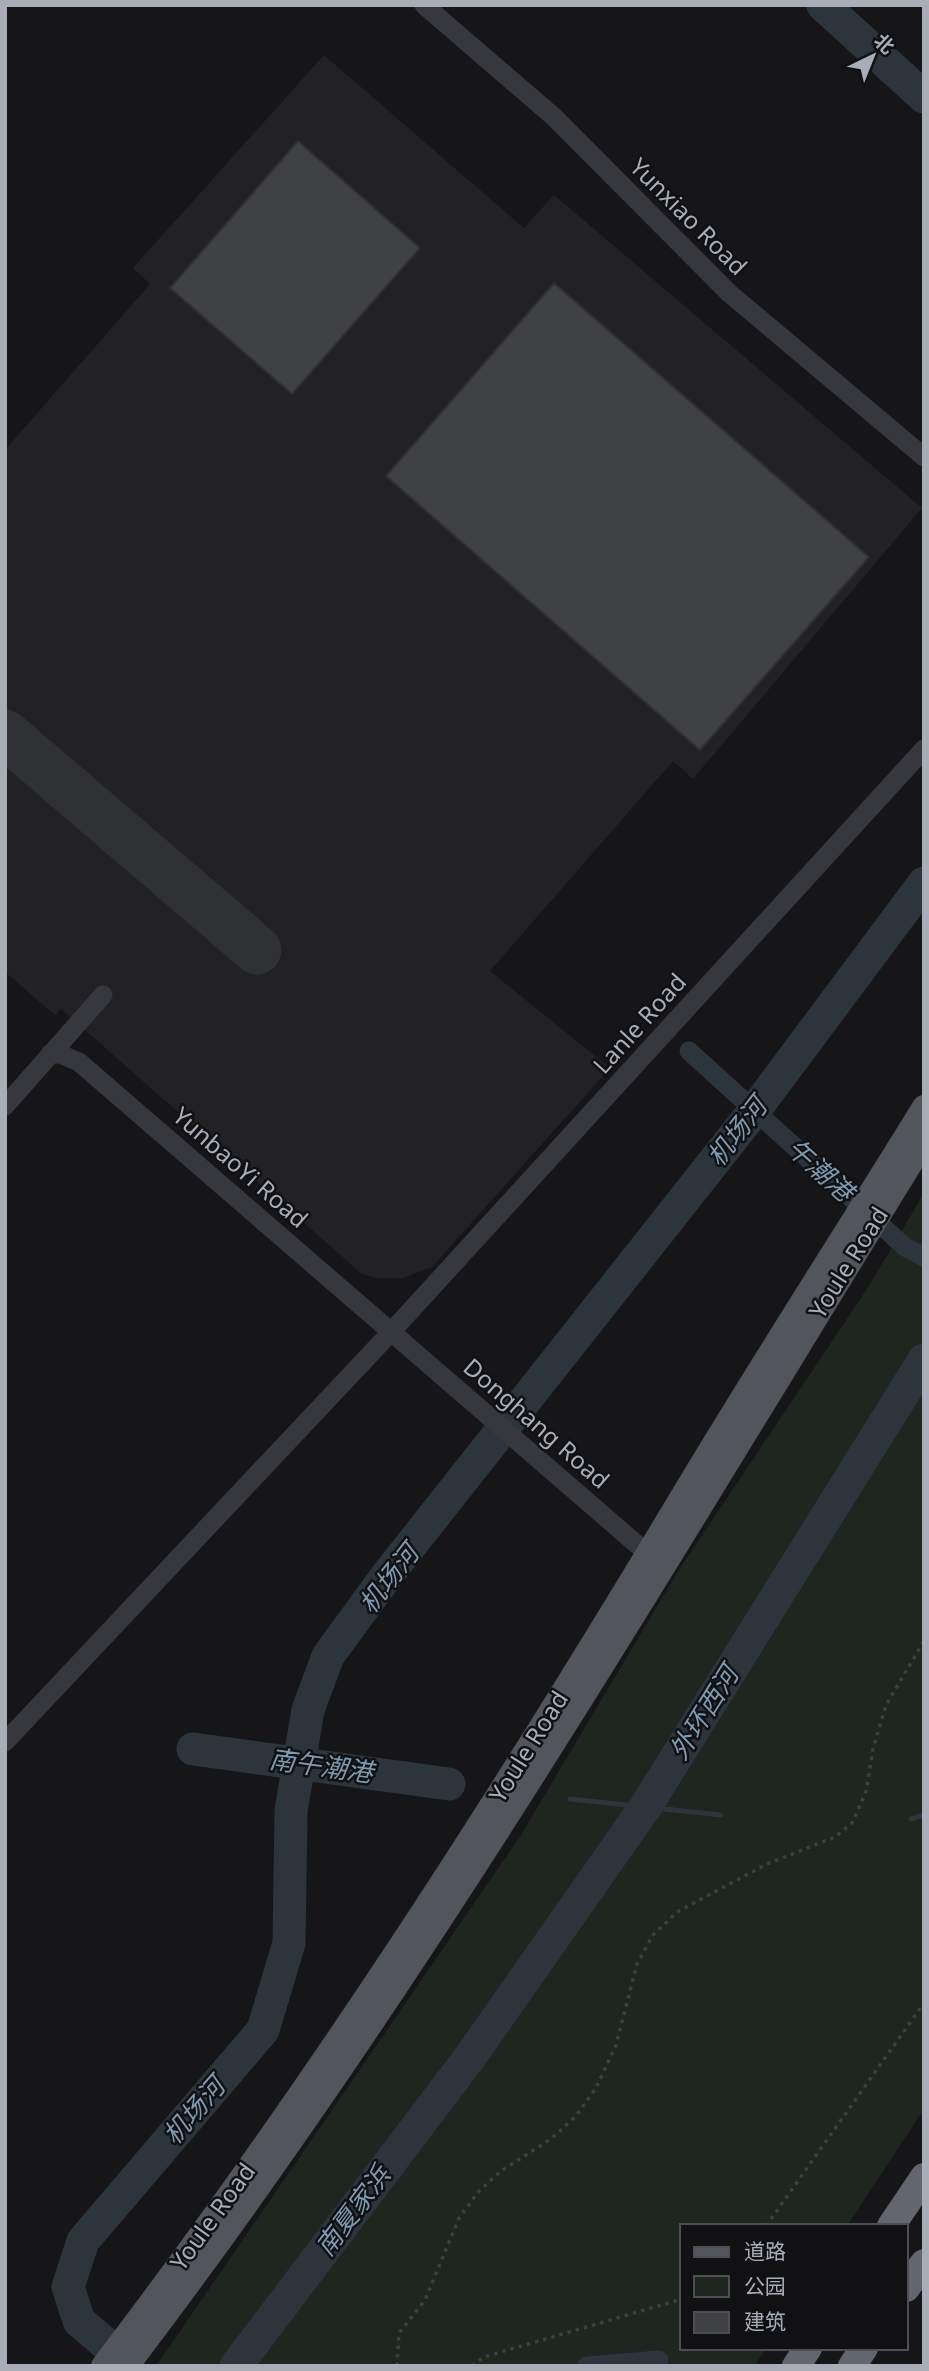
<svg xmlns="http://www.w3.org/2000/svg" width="929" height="2371" font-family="'Noto Sans','Noto Sans SC',sans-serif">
  <rect width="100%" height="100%" fill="#161618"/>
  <!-- built -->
  <path fill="#222225" d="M324,55l200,173 30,-33 368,313 -229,271 -20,-18 -183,210 120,97 -178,199 -29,11h-27l-14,-4 -301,-265 -6,6 -50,-43v-522l145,-166 -17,-16z"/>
  <!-- green -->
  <path fill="#1e261f" d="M924,1193v916l-77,117h-165v122h84l-12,18h-598l363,-528 161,-270 189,-282z"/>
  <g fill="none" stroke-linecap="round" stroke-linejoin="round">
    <!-- stream -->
    <path stroke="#2c353c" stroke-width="5" d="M570,1799l151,16
      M911,1819l13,-4"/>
    <!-- canal -->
    <path stroke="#2c353c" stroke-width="19" d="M689,1051l216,196 19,10
      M587,2366l72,-6"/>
    <!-- river -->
    <path stroke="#2c353c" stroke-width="33" d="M823,5l101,92
      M193,1749l256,35
      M106,2344l-27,-23 -11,-34 15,-46 180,-211 26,-87 2,-132 17,-101 20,-54 60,-82 366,-463 170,-228
      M236,2366l234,-309 176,-251 278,-446"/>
    <!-- taxiway -->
    <path stroke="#303135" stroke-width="49" d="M5,734l252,216"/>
  </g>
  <!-- building -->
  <path fill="#404145" stroke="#303034" stroke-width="2" d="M298,141l122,107 -128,146 -122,-106z
    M554,283l315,274 -169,193 -314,-274z"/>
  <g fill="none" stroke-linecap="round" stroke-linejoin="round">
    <!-- path -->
    <path stroke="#3d3f44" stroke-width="3.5" stroke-dasharray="3.5 5" stroke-linecap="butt" d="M766,2226l158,-223
      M397,2366l2,-33 26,-33 34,-82 20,-27 22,-20 50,-32 25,-23 20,-28 20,-43 21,-81 16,-29 24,-23 90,-48 68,-27 17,-14 14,-31 7,-43 13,-44 38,-64
      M472,2366l12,-9 198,-58"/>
    <!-- minor -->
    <path stroke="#37383d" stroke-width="19" d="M424,5l130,112 175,176 195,164
      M50,1054h10l19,8 569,492
      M5,1106l98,-111
      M5,1742l387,-411 532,-582"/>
    <!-- major -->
    <path stroke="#53555c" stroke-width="24" d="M103,2366c210,-275 396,-565 574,-861 80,-134 165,-265 247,-398
      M127,2366c296,-388 541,-810 797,-1224"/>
    <!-- highway -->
    <path stroke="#63666e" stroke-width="28" d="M891,2226l33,-49
      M906,2288l18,-25
      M796,2366l12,-18
      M852,2366l12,-18"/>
  </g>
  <g text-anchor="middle" stroke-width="5" stroke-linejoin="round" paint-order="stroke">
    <!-- street labels -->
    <g font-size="24" fill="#a8adb8" stroke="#111113">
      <text transform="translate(688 217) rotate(45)" y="8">Yunxiao Road</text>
      <text transform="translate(640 1024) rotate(-48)" y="8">Lanle Road</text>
      <text transform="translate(240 1168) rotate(41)" y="8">YunbaoYi Road</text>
      <text transform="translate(849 1263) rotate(-58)" y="8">Youle Road</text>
      <text transform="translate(536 1424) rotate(41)" y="8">Donghang Road</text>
      <text transform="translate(529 1747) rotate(-58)" y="8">Youle Road</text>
      <text transform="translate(213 2217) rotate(-54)" y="8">Youle Road</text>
    </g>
    <!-- water labels -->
    <g font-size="26" font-style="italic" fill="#7f9bb3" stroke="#111113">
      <text transform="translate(737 1132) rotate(-52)" y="9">机场河</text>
      <text transform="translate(820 1170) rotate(42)" y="9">午潮港</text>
      <text transform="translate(389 1579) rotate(-52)" y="9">机场河</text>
      <text transform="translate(704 1713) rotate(-58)" y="9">外环西河</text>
      <text transform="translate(321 1766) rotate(8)" y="9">南午潮港</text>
      <text transform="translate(194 2111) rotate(-49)" y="9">机场河</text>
      <text transform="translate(353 2211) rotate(-53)" y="9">南夏家浜</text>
    </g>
  </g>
  <!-- border -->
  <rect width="929" height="2371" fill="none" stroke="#a8adb8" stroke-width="14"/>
  <!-- legend -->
  <rect x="680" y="2224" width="228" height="126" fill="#111113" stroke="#4d4f55" stroke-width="2"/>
  <rect x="694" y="2247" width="35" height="10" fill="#53555c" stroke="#4d4f55" stroke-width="2"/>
  <text x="744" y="2259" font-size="21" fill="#a8adb8">道路</text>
  <rect x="694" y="2276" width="35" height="21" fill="#1e261f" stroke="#4d4f55" stroke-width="2"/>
  <text x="744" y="2294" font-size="21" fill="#a8adb8">公园</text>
  <rect x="694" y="2312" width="35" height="21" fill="#404145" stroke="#4d4f55" stroke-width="2"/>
  <text x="744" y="2329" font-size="21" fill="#a8adb8">建筑</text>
  <!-- north arrow -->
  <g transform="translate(873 56) rotate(43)" stroke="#111113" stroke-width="5" paint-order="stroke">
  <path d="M0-5L12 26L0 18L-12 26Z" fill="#a8adb8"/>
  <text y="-10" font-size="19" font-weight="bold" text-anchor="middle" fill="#a8adb8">北</text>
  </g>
</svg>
